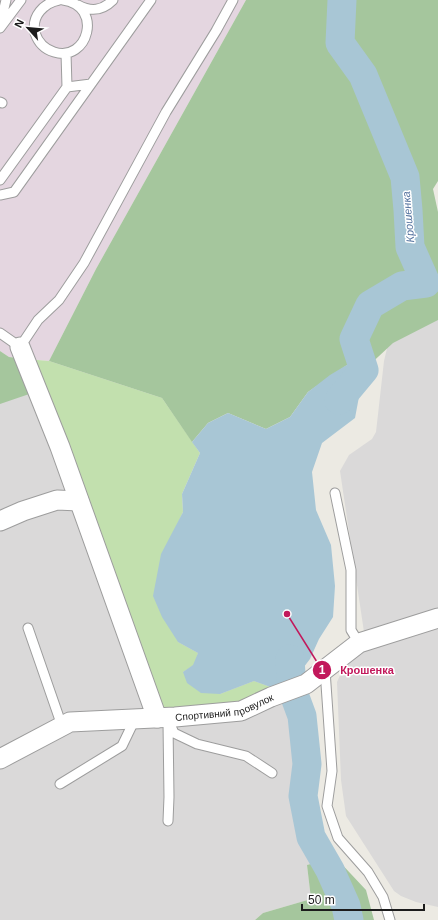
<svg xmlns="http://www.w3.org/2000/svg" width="438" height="920" font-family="Arial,sans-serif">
  <rect width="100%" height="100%" fill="#eceae3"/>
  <!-- residential -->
  <path fill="#dad9d9" d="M438,316v294l-74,22 -24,-161 9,-16 23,-16 4,-7 8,-71 10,-42z
    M0,367l38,24 254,298 10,27 5,48 -4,32 8,40 13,24 -17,5 4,34 -48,14 -8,7h-255z
    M438,623v284l-22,-5 -15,-6 -7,-5 -48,-75 -5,-36 -4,-98 9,-20 10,-10z"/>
  <!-- industrial -->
  <path fill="#e4d6e0" d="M0,0h246l-150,269 -47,92 -40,-4 -9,-6z"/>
  <!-- grass -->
  <path fill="#c2e0ae" d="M25,359l24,2 113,37 38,55 -18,41 1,18 -9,19 4,111 20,11 -4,12 -11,7 37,22 34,-13 22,8 2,5 -121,24z"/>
  <!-- forest -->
  <path fill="#a5c69d" d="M246,0h192v181l-5,8 5,23v108l-45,23 -29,27 -14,-7 -42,29 -18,25 -24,12 -38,-16 -20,10 -16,19 -30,-44 -113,-37 47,-92z
    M0,351l9,6 16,2 13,32 -38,13z
    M335,857l31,33 8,30h-119l8,-7 48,-14 -4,-34z"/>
  <!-- water -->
  <path fill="#a8c6d5" d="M350,363l14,7 -9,48 -33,25 -10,29 4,38 15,35 4,41 -2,31 -14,22 -9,20 -13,17 -5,13h-16l-22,-8 -34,13 -19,-1 -14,-10 -4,-11 10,-7 5,-12 -20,-11 -16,-25 -9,-21 8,-42 22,-42 -1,-18 18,-41 -8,-11 16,-19 20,-10 38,16 24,-12 18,-25 22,-17z"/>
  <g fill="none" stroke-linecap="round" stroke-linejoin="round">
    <!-- river -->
    <path stroke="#a8c6d5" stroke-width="29" d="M339,400l25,-30 -10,-31 16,-34 32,-19 24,-3 -16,-36 -2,-37 -3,-33 -42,-102 -23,-32 2,-43
      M290,659l2,30 10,27 5,48 -4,32 8,41 19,33 16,36 3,14"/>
    <!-- service casing -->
    <g stroke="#9d9d9d" stroke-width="11">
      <path id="service" d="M59,0c-15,3 -28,16 -24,33 3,9 9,16 19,19 34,11 50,-46 9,-52
        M78,5c13,7 24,6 35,-5
        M0,25l6,-25
        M0,28l21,-28
        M66,53l1,34
        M0,102l2,1
        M0,180l67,-93 24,-3
        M0,195l14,-3 137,-192
        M0,333l20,14 18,-27 21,-20 25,-37 82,-151 50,-81 17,-31
        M335,493l16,77v60l8,13
        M28,628l34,98
        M325,670l7,101 -5,35 11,32 30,34 15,25 7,23
        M167,717l7,16 23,11 49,12 26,17
        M168,723l1,74 -1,24
        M60,784l62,-38 13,-27"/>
    </g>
    <!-- minor casing -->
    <g stroke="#9d9d9d" stroke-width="21">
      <g id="minor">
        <path d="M20,347l40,100 97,271"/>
        <path d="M0,521l23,-10 34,-11 22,1"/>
        <path id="s1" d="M0,759l70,-37 105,-5 66,-6 30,-14 35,-13 53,-41 79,-25"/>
      </g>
    </g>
    <!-- service -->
    <use href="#service" stroke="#fff" stroke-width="9"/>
    <!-- minor -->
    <use href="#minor" stroke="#fff" stroke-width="19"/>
  </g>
  <g text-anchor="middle" stroke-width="3" stroke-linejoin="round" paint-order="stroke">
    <!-- street labels -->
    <g font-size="10" fill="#1c1c1c" stroke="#fff">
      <text dy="4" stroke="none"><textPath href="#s1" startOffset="235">Спортивний провулок</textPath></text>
    </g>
    <!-- water labels -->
    <g font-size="11" font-style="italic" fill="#55739f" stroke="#fff">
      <text transform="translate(408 217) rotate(-95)" y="4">Крошенка</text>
    </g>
  </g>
  <!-- callouts -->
  <path fill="none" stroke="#c2185b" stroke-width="1.5" d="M287 614L322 670"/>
  <g fill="#c2185b" stroke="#fff" stroke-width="1.5">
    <circle cx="287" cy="614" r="4"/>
    <circle cx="322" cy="670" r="10"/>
  </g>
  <g font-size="12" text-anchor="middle" font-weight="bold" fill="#fff">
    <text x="322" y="674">1</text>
  </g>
  <g font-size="11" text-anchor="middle" font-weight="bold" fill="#c2185b" stroke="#fff" stroke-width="3" stroke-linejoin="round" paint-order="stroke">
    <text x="367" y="674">Крошенка</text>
  </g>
  <!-- north arrow -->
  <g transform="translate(28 28) rotate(297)" stroke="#ffffff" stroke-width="3" paint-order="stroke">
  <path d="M0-3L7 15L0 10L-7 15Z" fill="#1c1c1c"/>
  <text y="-6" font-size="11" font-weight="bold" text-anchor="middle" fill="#1c1c1c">N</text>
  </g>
  <!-- scale -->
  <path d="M302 904v6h122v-6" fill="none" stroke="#1c1c1c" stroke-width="2"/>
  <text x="308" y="904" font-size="12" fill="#1c1c1c" stroke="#ffffff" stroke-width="3" paint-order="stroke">50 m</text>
</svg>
